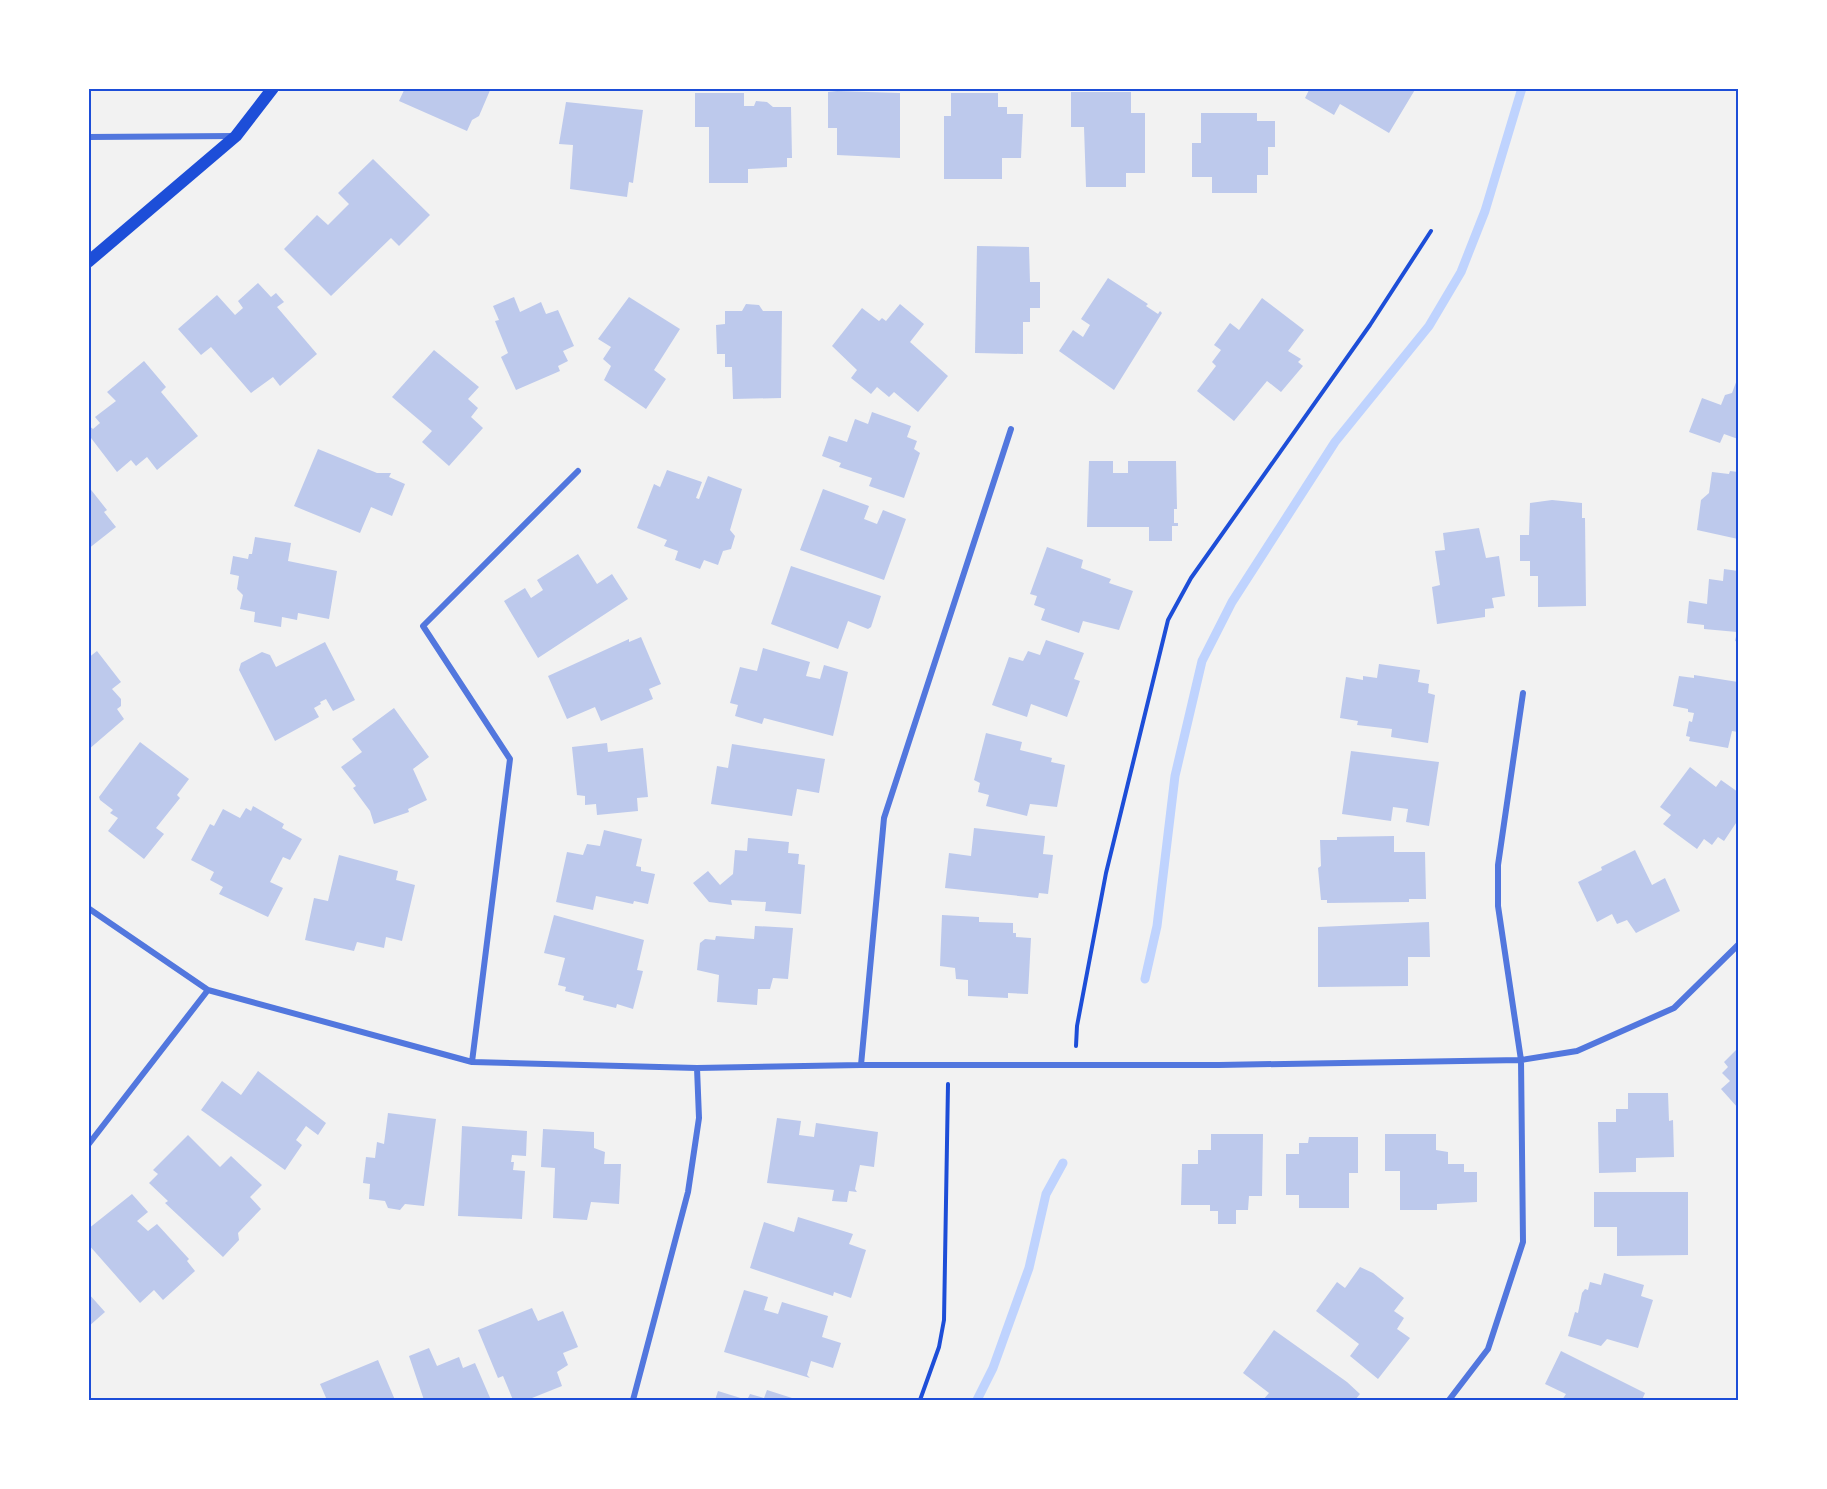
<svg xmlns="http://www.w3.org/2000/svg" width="1827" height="1489" font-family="'Noto Sans',sans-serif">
  <rect width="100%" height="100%" fill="#f2f2f2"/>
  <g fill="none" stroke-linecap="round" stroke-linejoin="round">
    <!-- stream -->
    <path stroke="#bfd3fe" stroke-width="9" d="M1145,979l12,-53 18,-150 27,-115 30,-59 103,-160 94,-116 32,-54 24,-61 37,-123
      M977,1400l16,-32 36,-100 17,-74 17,-31"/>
  </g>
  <!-- building -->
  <path fill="#bdc9ec" d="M405,88h86l-12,28 -7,4 -5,11 -68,-30z
    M1310,88h106l-27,45 -49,-29 -6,11 -29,-17z
    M837,91l63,2v65l-63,-3v-27h-9v-36z
    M1071,92h60v21h14v60h-19v14h-40l-2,-60h-13z
    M695,93h49v13h10l2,-5 11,1 6,5h18l1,51h-5v9l-39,2v14h-39v-56h-14z
    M951,93h47v14h9v7h16l-2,44h-19v21h-58v-63h7z
    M566,102l77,8 -10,73 -4,-1 -2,15 -57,-8 3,-44 -14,-1z
    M1201,113h56v8h18v26h-7v28h-11v18h-45v-16h-20v-34h9z
    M373,159l57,56 -31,31 -8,-8 -60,58 -47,-47 33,-34 11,10 21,-21 -11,-11z
    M977,246l52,1 1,35h10v26h-10v14h-7v32l-48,-1z
    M1108,278l40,26 -2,2 12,8 2,-3 2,2 -48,77 -55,-39 14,-21 10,7 7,-12 -9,-6z
    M258,283l13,14 5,-4 8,9 -7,5 40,47 -37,32 -7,-9 -22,16 -40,-46 -10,8 -23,-26 39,-34 18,20 8,-7 -5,-7z
    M514,297l6,15 21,-10 5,12 12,-4 16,36 -11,5 5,10 -10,5 2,5 -44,19 -15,-33 7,-4 -13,-32 4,-1 -6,-14z
    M629,297l51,32 -26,41 12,9 -20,30 -42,-29 7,-14 -8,-7 8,-12 -13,-8z
    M1262,298l42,32 -16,21 13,8 -3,3 5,4 -22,26 -14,-11 -33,40 -37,-30 19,-25 -4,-4 9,-12 -7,-5 16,-22 9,7z
    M746,304l13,1 4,6h19l-1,87 -48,1 -1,-32h-7v-13h-8l-1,-29 9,-1v-13h17z
    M900,304l24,20 -14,18 38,34 -30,36 -24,-20 -5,5 -12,-10 -6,7 -20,-16 6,-8 -25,-24 30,-38 17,13 3,-3 4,3z
    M434,350l45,37 -11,12 10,9 -7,9 12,11 -34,38 -27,-24 10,-11 -40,-34z
    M144,361l22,26 -5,5 37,44 -41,34 -10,-13 -11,9 -5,-6 -14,12 -29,-38v-9l5,4 7,-6 -5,-6 21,-16 -9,-9z
    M1738,377v62l-14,-5 -4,9 -31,-11 13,-34 19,7 4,-10 7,-2z
    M872,412l39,14 -4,11 10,4 -3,8 6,4 -16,45 -35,-12 3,-8 -33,-11 2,-4 -19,-7 7,-20 18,6 8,-23 13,5z
    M318,449l59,24h14l-2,4 16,7 -13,32 -21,-9 -11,26 -66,-27z
    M1089,461h24v12h15v-12h48l1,48h-3v14h4v3h-6v15h-23v-14h-62z
    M667,470l35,12 -6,16 3,1 9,-23 34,13 -12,41 5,6 -4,13 -8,2 -5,14 -14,-5 -4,9 -25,-9 3,-9 -14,-5 3,-6 -30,-12 17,-44 6,3z
    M1730,471l8,1v67l-41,-9 4,-30 8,-7 3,-21 17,2z
    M88,486l19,24 -3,2 12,15 -28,22z
    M823,489l46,17 -5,13 13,5 6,-14 23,9 -22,61 -84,-30z
    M1552,500l30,3v15h3l1,88 -48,1v-31h-8v-15h-10v-26h9l1,-32z
    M1479,528l7,30 13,-2 6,40 -13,2 2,10 -9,1v8l-48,7 -5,-37 8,-2 -5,-34 10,-1 -2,-17z
    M255,537l36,6 -3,18 49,10 -8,48 -31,-6 -1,7 -15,-3 -1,10 -27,-5 1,-10 -15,-3 3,-14 -6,-6 2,-13 -9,-2 3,-18 15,3 1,-5h3z
    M1047,547l36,13 -2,8 30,11 -2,4 24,8 -14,39 -36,-9 -4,12 -38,-13 4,-11 -11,-4 3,-9 -7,-2z
    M578,554l19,30 15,-10 16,25 -90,59 -34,-57 21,-13 6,10 12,-8 -6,-10z
    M791,566l90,30 -10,31 -3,2 -20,-8 -10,28 -67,-25z
    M1724,569l14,2v71l-3,-1 2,-9 -33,-3v-4l-17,-2 2,-22 18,3 2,-25 14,2z
    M641,637l20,47 -12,5 4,10 -52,22 -6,-14 -28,12 -19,-43 81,-37v3z
    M1046,640l38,13 -10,26 6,2 -13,36 -36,-13 -4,13 -35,-12 17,-48 14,4 5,-10 12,4z
    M325,642l30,58 -22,11 -7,-12 -6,3 1,2 -7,4 5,9 -44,24 -36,-71 2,-7 21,-11 8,3 6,12z
    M763,648l47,14 -4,14 14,3 4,-14 24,7 -15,64 -69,-18 -2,6 -27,-8 3,-11 -8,-2 10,-36 17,4z
    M97,651l24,31 -9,7 9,10v7l-4,3 7,10 -36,31v-92z
    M1379,664l41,6 -2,12 11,2 -1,9 7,2 -7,48 -37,-6 1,-8 -35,-4 1,-4 -18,-3 6,-41 17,3v-4l14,2z
    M1694,675l44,7v50l-6,-1 -4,17 -39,-7 1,-4 -4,-1 3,-15 3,1 2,-9 -6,-1v-3l-15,-3 6,-30 15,2z
    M394,708l35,49 -16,12 14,31 -19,9 1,3 -35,12 -4,-13 -17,-23 3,-2 -15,-19 21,-15 -10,-13z
    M986,733l36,9 -2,8 32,8 -1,4 14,3 -8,42 -27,-3 -3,12 -41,-10 3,-11 -11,-3 2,-9 -6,-3z
    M140,742l49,37 -12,16 3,3 -24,30 8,6 -20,25 -36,-28 10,-13 -8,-5 3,-3 -13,-10 -1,-3z
    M607,743l1,9 35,-4 5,49 -11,1 1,13 -41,4 -1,-11 -11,1v-9l-8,-1 -5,-48z
    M732,744l93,15 -6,34 -22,-4 -5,27 -81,-12 6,-38 11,2z
    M1351,751l88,11 -10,64 -23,-4 2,-13 -15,-2 -2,14 -49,-7z
    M1690,767l26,20 5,-7 17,12v28l-14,21 -6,-4 -6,8 -8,-6 -7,10 -34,-25 8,-9 -11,-8z
    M253,806l31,18 -2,4 20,11 -12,21 -7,-3 -13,25 13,6 -15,29 -49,-23 4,-7 -13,-7 4,-8 -23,-12 19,-36 4,2 9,-17 17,9 6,-10 5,3z
    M974,828l71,8 -2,18 10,1 -5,39 -9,-1 -1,5 -93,-10 4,-35 22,3z
    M604,830l38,9 -6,27 5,1v4l14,3 -7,30 -14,-3 -1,3 -37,-8 -3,14 -37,-8 11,-50 16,3 4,-11 13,2z
    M1394,836v16h31l1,47h-17v3l-82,1v-3h-6l-3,-32 3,-2 -1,-26h17v-3z
    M748,838l41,4 -1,11 11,1 -1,10 7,1 -4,49 -36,-3 1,-9 -35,-2 1,5 -23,-3 -16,-19 15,-12 12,14 13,-11 2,-24 12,1z
    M1635,850l17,35 13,-7 15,33 -44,22 -9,-13 -10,4 -5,-10 -15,8 -19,-40 24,-12 -1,-3z
    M339,855l59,16 -2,9 19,5 -13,56 -16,-4 -2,11 -27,-6 -3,9 -49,-11 9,-42 14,3z
    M554,915l90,25 -7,30 6,1 -10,38 -16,-5 -1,4 -33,-8 1,-4 -19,-5 1,-4 -8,-2 7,-27 -21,-5z
    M942,915l37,2v5l34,1v10h3v4l15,1 -3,56 -20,-1v5l-40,-2v-16l-12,-1 -1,-11 -15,-2z
    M1429,922l1,35h-22v29l-90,1v-60z
    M755,926l38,2 -5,51 -15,-1 -3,11h-12l-1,16 -40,-3 2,-27 -22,-5 3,-27 5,-4 10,1 1,-4 38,3z
    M1738,1048v60l-17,-19 9,-8 -8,-8 6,-6 -4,-5z
    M258,1071l68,52 -8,12 -12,-9 -10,14 6,5 -17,25 -84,-60 21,-29 19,14z
    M1628,1093h40l1,28 4,-1 1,37 -38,1v14l-37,1 -1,-51h18v-13h12z
    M388,1113l48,6 -12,87 -19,-2 -5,6 -12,-2 -3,-7 -16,-2 1,-15 -7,-1 3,-26 9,1 2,-16 7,2z
    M777,1118l24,3 -2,14 15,2 2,-14 62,9 -4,35 -14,-2 -5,24 2,3 -8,-1 -2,11 -15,-1 2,-11 -67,-7z
    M462,1126l65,5 -1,25 -14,-1 -1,7h3l-1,8 12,1 -3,48 -64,-3z
    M543,1129l51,3v16l11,4 -1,12h17l-2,40 -28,-2 -4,18 -34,-2 2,-50 -14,-1z
    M1211,1134h52l-1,62h-13l-1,14h-12v14h-18v-13h-8v-6h-29l1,-41h16v-14h13z
    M1385,1134h51v16l12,2v12h16v8h13v30l-40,2v6h-37v-39h-15z
    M188,1135l32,32 11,-11 31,29 -12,12 11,12 -23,24 1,7 -16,17 -58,-54 3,-2 -19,-18 9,-9 -5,-4z
    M1309,1137h49v36h-9v35h-50v-13h-13v-41h13v-11h9z
    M1594,1192h94v63l-71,1v-29h-23z
    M132,1194l16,18 -11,9 11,10 9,-7 32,35 -2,2 8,10 -32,29 -9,-10 -14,13 -52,-59v-15z
    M798,1217l55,17 -4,10 17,6 -15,48 -17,-6 -1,4 -83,-28 14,-46 30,10z
    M1360,1267l13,6 31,25 -10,13 10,7 -7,11 13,9 -32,41 -28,-23 9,-12 -43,-33 21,-29 8,6z
    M1604,1273l40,12 -3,11 12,4 -15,48 -31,-9 -6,7 -33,-10 7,-24 3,1 4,-20 3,-4 3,1 2,-8 11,3z
    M744,1290l24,7 -4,13 14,4 4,-12 46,14 -6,21 19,6 -8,25 -22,-7 -4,14 3,3 -86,-26z
    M88,1293l17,19 -17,15z
    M532,1308l6,13 25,-10 15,36 -15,6 5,12 -11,7 5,14 -35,14h-14l-10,-24 -5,2 -20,-48z
    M1274,1330l73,52 13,12 -5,6h-92l6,-7 -26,-20z
    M429,1348l8,18 22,-9 4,11 12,-5 16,37h-67l-15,-44z
    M1561,1351l84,42 -3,7h-80l4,-6 -21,-10z
    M378,1360l17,40h-68l-7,-16z
    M767,1390l25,8 -1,2h-44l3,-6 14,4z
    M718,1391l29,9h-32z"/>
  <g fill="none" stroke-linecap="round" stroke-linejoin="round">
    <!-- path -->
    <path stroke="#1d4ed8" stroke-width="4" d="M1076,1046l1,-20 29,-153 62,-253 23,-42 179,-253 61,-94
      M920,1400l19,-53 5,-27 4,-236"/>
    <!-- minor -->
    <path stroke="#5277de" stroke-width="6" d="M88,137l147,-1
      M88,908l120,82 264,72 225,6 164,-3h358l302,-5 56,-9 97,-43 64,-63
      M472,1062l38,-303 -87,-133 155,-155
      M861,1065l23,-247 127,-389
      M88,1145l120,-155
      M633,1400l55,-208 11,-74 -2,-50
      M1449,1400l39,-51 35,-107 -2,-182 -23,-154v-41l25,-172"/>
    <!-- secondary -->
    <path stroke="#1d4ed8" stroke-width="12" d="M88,262l148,-126 37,-48"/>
  </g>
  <!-- border -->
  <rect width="1827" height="1489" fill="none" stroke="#ffffff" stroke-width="180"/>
  <rect x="90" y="90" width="1647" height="1309" fill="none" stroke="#1d4ed8" stroke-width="2"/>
</svg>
